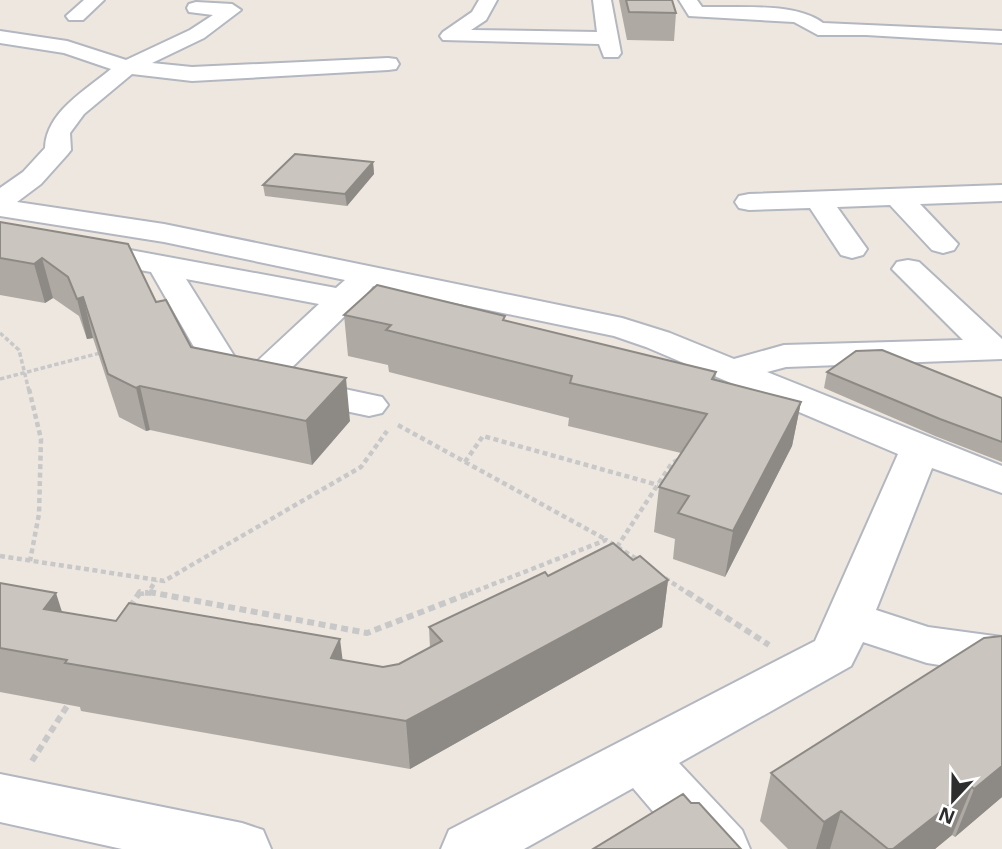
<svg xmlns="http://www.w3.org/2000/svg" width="1002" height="849" font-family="'Open Sans',sans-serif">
  <rect width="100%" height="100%" fill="#eee7e0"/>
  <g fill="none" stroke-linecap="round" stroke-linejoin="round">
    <!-- minor casing -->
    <g stroke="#b3b7c0" stroke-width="4">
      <path id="minor" d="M84,0h20l-21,20h-14l-3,-4z
        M479,0h18l-11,20 -15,10 126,2 -4,-32h18l10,53 -3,4h-14l-5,-13 -156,-4 -3,-4 3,-4 29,-20z
        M679,0h18l5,7c34,1 94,-5 121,16l179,8v12l-136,-8h-48l-24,-13 -105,-6z
        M196,2l36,2 9,6 -37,28 -52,25 40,4 196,-9 8,1 3,5 -3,5 -8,1 -196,11 -60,-7 -48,40 -14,19 1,17 -4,5 -26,29 -24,18 147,22 458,94 48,15 64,26 50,-14 179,-5 -71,-71 5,-7 11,-2 11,2 83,77v20l-216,8 -19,5 235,94v27l-70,-25 -56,142 52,17 74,10v38l-75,-12 -64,-21 -12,24 -172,97 63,67 8,19h-65l-52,-61 -109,61h-83l8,-19 366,-189 83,-187 -252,-107 -32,-11 -241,-50 -6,8 11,2 4,7 -4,7 -12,3 -15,-3 -68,66 99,21 6,8 -6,8 -13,3 -141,-30 -13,-3 -5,-8 -59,-103 -151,-28v-18l336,62 9,-8 -181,-38 -164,-26v-28l23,-16 22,-24c1,-36 41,-58 66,-79l-47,-16 -64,-10v-12l67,10 59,19 64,-30 23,-15 -24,-3 -2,-4 2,-4zM186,279l133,25 -70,65 -8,-2z
        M1002,185v16l-82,3 38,40 -4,6 -11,3 -11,-3 -42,-45 -53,2 30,42 -4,6 -11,3 -11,-3 -31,-47 -61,2 -10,-2 -4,-6 4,-6 10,-2z
        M0,774l242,49 21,7 8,19h-149l-122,-27z"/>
    </g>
    <!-- path-far2 -->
    <path stroke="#c8c8c8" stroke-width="3.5" stroke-dasharray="4.5 2.5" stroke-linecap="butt" d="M0,333l19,17 10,41
      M0,379l104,-27"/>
    <!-- path-far1 -->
    <path stroke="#c8c8c8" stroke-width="4.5" stroke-dasharray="5 3.5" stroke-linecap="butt" d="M29,389l12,50 -2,75 -9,47
      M398,425l207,114
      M465,462l18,-26 175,49
      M617,547l55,-84 8,-4
      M0,556l164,25 197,-114 26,-36
      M665,578l24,16
      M139,594l9,-1
      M151,594l-3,-1 8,-13
      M468,594l138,-54 34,21"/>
    <!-- path -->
    <path stroke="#c8c8c8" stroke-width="6" stroke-dasharray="7 4.5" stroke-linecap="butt" d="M149,592l218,41 106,-41
      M687,592l82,53
      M130,607l10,-15 8,1
      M32,761l39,-61"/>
    <!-- minor -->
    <use href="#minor" fill="#fff" fill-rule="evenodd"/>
  </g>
  <!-- wall -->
  <path fill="#aea9a3" d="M619,0h53l4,13 -2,28 -47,-1z
    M373,162l1,12 -27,32 -82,-10 -2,-11z
    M0,222l156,80 35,45 159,74 -38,44 -162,-35 -4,1 -27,-14 -26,-79 -6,1 -8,-23 -26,-18 -8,5 -45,-8z
    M344,315l161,6 211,51 -1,8 86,22 -9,44 -67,131 -52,-18 2,-20 -21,-7 5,-45 22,-34 -113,-27 1,-8 -180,-46 -1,-7 -40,-9z
    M827,372l175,26v64l-67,-26 -111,-48z
    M633,560l35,20 -6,47 -252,142 -329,-58 -1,-4 -80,-15v-109l62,29 321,55 16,-3 31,-16 -1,-21 119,-51z
    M1002,636v161l-47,40 -3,-2 -17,14h-147l-28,-28 11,-48z"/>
  <!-- shaded-wall -->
  <path fill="#8d8a85" d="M373,162l1,12 -27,32 -2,-12z
    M42,258l11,40 -8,5 -11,-39z
    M83,297l10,41 -6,1 -10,-40z
    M346,378l4,43 -38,44 -6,-44z
    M140,386l10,44 -4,1 -10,-43z
    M801,402l-9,44 -67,131 8,-46z
    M668,580l-6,47 -252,142 -4,-48z
    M56,593l15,47 -27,-31z
    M340,639l6,48 -15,-29z
    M1002,766v31l-47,40 19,-48z
    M972,787l-20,48 -17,14h-42z
    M841,811l-11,38h-14l8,-27z"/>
  <!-- building -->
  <path fill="#cac5be" stroke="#8d8a85" stroke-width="2" d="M626,0h46l4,13 -47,-1z
    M295,154l78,8 -28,32 -82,-9z
    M0,222l128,22 28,58 10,-2 25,47 155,31 -40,43 -166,-35 -4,2 -28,-14 -25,-77 -6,2 -9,-22 -26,-19 -8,6 -34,-6z
    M377,285l128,31 -2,4 213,52 -4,7 89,23 -68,129 -55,-18 11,-17 -30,-9 48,-73 -137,-31 2,-7 -186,-46 5,-5 -47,-10z
    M882,350l120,48v44l-62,-23 -113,-47 29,-21z
    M613,543l20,17 7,-4 28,24 -262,141 -341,-58 2,-3 -67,-12v-65l56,10 -12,16 72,12 13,-18 211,36 -9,19 52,9 16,-3 43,-23 -13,-14 116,-55 3,4z
    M1002,636v130l-28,23 -2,-2 -79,62h-5l-47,-38 -17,11 -53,-49 213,-135z
    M683,794l8,9h8l42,46h-148z"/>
  <!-- north arrow -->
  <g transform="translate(953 800) rotate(202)" stroke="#ffffff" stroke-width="5" paint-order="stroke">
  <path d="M0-5L12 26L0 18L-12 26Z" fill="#2d2d2d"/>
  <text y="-10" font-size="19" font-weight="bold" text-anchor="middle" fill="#2d2d2d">N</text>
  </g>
</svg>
